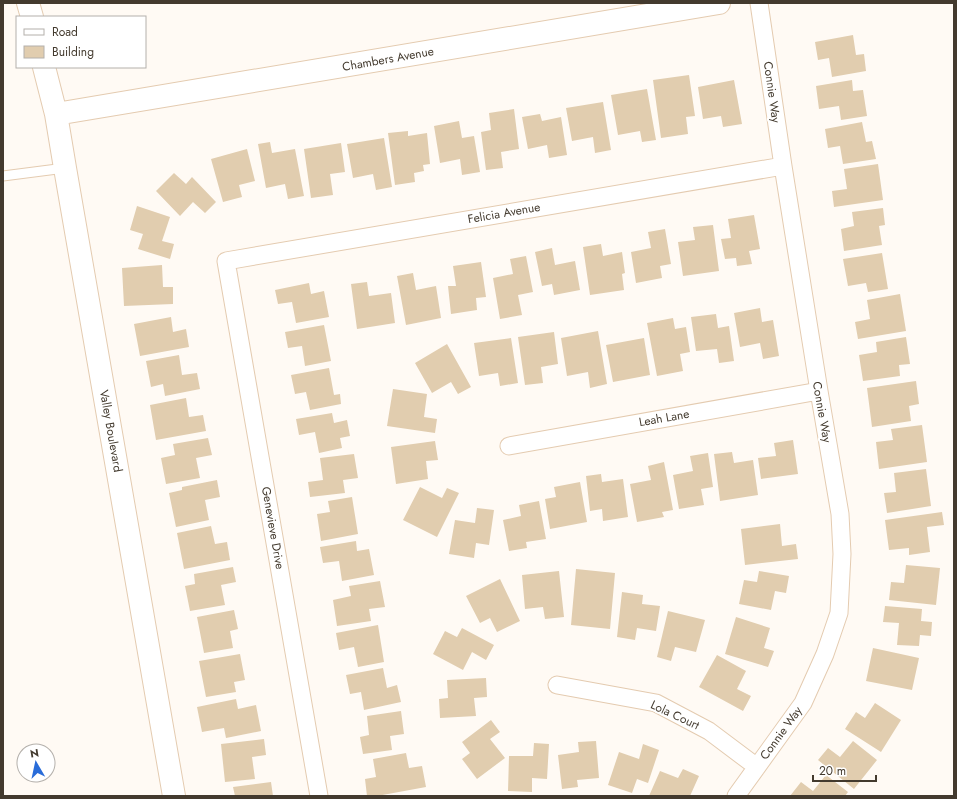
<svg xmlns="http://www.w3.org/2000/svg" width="957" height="799" font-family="Jost,sans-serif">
  <rect width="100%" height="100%" fill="#fffaf4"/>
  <!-- building -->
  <path fill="#e1cdaf" d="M853,35l3,20 8,-1 2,17 -34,6 -3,-19 -11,2 -3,-18z
    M689,75l6,41 -9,1 2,17 -27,4 -8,-58z
    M734,80l8,44 -19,3 -2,-11 -18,3 -5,-32z
    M852,80l1,11 10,-1 4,26 -26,4 -2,-14 -20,3 -3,-23z
    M647,89l9,51 -14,2 -2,-11 -22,4 -7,-40z
    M603,102l8,48 -16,3 -2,-16 -21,4 -6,-33z
    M514,109l5,40 -18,3 2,16 -17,2 -5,-38 10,-2 -2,-17z
    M540,114l2,7 19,-4 6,38 -18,3 -2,-13 -19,4 -6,-32z
    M459,121l3,17 12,-2 6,36 -18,3 -2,-16 -20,4 -6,-37z
    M862,122l4,20 6,-1 4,18 -33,5 -3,-18 -12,2 -3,-19z
    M408,131v5l19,-3 3,31 -7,1 1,6 -10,2 1,9 -20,3 -7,-52z
    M384,138l8,49 -16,3 -3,-16 -20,4 -6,-34z
    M270,142l2,11 23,-4 9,47 -16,3 -3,-15 -19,4 -8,-44z
    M341,143l4,29 -15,2 3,21 -22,3 -7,-49z
    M247,149l8,32 -16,4 3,12 -19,5 -12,-43z
    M878,164l5,36 -49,7 -2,-16 15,-2 -3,-20z
    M174,173l12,11 6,-7 24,25 -11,11 -12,-11 -13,14 -24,-25z
    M137,206l33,11 -8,24 12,3 -4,15 -32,-10 5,-15 -13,-4z
    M883,208l2,17 -6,1 3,19 -38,6 -3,-22 13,-3 -2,-14z
    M754,215l6,34 -11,2 3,13 -15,2 -1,-8 -11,1 -4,-20 10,-1 -3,-19z
    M713,225l6,46 -36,5 -5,-34 17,-2 -2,-13z
    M665,229l6,35 -11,2 2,12 -26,5 -5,-31 20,-4 -3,-16z
    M601,244l2,12 19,-4 3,21 -3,1 2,16 -34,5 -7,-48z
    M552,248l3,17 20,-4 5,29 -26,5 -2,-11 -10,2 -7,-34z
    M882,253l6,36 -20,3 -2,-9 -18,3 -5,-27z
    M526,256l7,36 -15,3 4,20 -22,4 -7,-41 20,-4 -3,-15z
    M481,262l5,35 -10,1 1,12 -26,4 -3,-28h8l-3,-20z
    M162,265l1,22h10v17l-49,2 -2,-38z
    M413,273l3,17 20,-4 5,32 -35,7 -9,-49z
    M367,282l2,14 22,-3 4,30 -38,6 -6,-45z
    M309,283l2,11 13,-3 5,26 -33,6 -4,-21 -14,2 -3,-14z
    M900,294l6,37 -48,8 -3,-17 15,-3 -3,-19z
    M760,308l2,14 11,-2 6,36 -16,3 -3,-16 -20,4 -6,-34z
    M716,314l2,14 11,-2 5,35 -15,2 -2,-14 -21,2 -5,-34z
    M171,317l2,15 13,-3 3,18 -49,9 -6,-32z
    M673,318l2,11 11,-2 4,25 -10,2 3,17 -26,5 -10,-53z
    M324,325l7,36 -26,5 -3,-20 -14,2 -3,-16z
    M598,331l9,53 -17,4 -2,-16 -21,4 -6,-38z
    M554,332l4,32 -17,3 2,16 -18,2 -7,-48z
    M906,337l4,27 -11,1 1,11 -37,5 -4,-26 18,-3 -1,-10z
    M511,338l7,45 -18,3 -2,-13 -19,3 -5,-33z
    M644,338l6,37 -37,7 -7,-37z
    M447,344l24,43 -13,7 -7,-12 -19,11 -17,-30z
    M179,355l3,20 15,-2 3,16 -35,7 -2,-12 -12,3 -5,-26z
    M329,368l5,27 6,-1 1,10 -31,6 -4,-18 -11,2 -4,-19z
    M916,381l3,23 -10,2 2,15 -39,6 -5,-39z
    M393,389l34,5 -3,23 13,2 -2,14 -48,-7z
    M186,398l3,19 14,-2 3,16 -50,9 -6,-35z
    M332,413l2,10 13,-3 3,16 -10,2 2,10 -23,5 -4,-21 -16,3 -3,-16z
    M922,425l5,37 -48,7 -3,-27 17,-2 -2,-11z
    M208,438l4,17 -16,3 4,20 -34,6 -5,-26 14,-3 -2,-11z
    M793,440l5,34 -37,5 -3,-21 18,-2 -2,-13z
    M435,441l3,19 -12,1 2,18 -32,5 -5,-37z
    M732,452l2,11 19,-3 5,35 -38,6 -6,-47z
    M708,453l5,34 -12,2 3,16 -25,4 -6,-34 20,-4 -3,-15z
    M354,454l4,24 -15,2 2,13 -35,4 -2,-15 15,-2 -3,-22z
    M664,462l9,48 -11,2 2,5 -27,5 -7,-38 21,-4 -3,-14z
    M926,469l5,37 -44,7 -3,-20 12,-1 -2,-19z
    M601,474l1,8 21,-3 5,38 -25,4 -1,-12 -12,2 -4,-35z
    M217,480l3,17 -15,3 4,20 -33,7 -7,-34 13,-3v-3z
    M580,482l7,40 -37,7 -5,-30 11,-2 -2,-10z
    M420,487l22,11 5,-10 12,5 -22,44 -34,-17z
    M352,497l6,37 -37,7 -4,-27 13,-2 -2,-11z
    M539,501l7,38 -20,3 1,6 -18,3 -6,-31 18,-4 -2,-11z
    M477,508l17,2 -5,35 -13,-2 -2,15 -25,-4 6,-34 20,3z
    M942,512l2,13 -17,2 3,25 -21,3v-7l-20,2 -4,-30z
    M780,524l2,22 14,-2 2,15 -53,6 -4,-36z
    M211,526l4,18 12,-2 3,18 -46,9 -7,-36z
    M356,541l1,10 12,-2 5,26 -32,6 -3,-20 -16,2 -3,-16z
    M906,565l34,3 -4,37 -47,-5 2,-18 13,1z
    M233,567l3,15 -15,3 4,20 -35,6 -5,-25 10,-2 -1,-10z
    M576,569l39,4 -5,56 -39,-4z
    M559,571l5,46 -19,2 -2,-12 -18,2 -3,-34z
    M759,571l30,5 -3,17 -11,-2 -4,19 -32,-6 5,-24 13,2z
    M500,579l20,42 -23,11 -7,-14 -10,5 -14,-27z
    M380,581l5,26 -16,2 2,12 -34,5 -4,-26 18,-4 -2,-10z
    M622,592l21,3 -1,9 18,2 -4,25 -19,-3 -2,12 -18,-3z
    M885,606l37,3 -1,12 11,1 -1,14 -11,-1 -1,11 -22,-1 2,-22 -16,-1z
    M234,610l4,19 -8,2 3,17 -29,5 -7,-36z
    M668,611l37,9 -9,32 -21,-5 -4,14 -14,-4z
    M736,617l34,11 -6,20 10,3 -6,16 -43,-13z
    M378,625l6,37 -26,5 -4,-20 -15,3 -3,-17z
    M462,628l32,17 -8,15 -14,-8 -9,18 -30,-16 12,-23 12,6z
    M873,648l46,10 -7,32 -46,-9z
    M240,654l5,26 -11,2 2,10 -30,5 -7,-36z
    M717,655l29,16 -9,18 14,7 -8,15 -44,-24z
    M383,668l4,20 10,-3 4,17 -37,8 -3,-18 -11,2 -4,-19z
    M486,678l1,19 -13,1 2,18 -36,2 -1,-19 9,-1 -1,-18z
    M236,699l2,10 18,-4 5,26 -35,7 -2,-10 -22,4 -5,-25z
    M875,703l26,17 -20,32 -36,-23 11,-17 9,6z
    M401,711l3,23 -14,2 2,14 -29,4 -3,-17 9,-2 -2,-19z
    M491,720l9,12 -10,7 15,19 -28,21 -15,-20 8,-6 -8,-11z
    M264,739l2,16 -14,2 3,22 -30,3 -4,-38z
    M596,741l3,37 -22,2 1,7 -16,2 -4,-34 21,-3 -1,-10z
    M853,741l24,19 -23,29 -36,-29 10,-12 12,9z
    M534,743l15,1 -2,35 -15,-1v14l-24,-1 1,-35h24z
    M643,744l16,6 -11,33 -11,-4 -5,14 -24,-8 11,-33 20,7z
    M406,753l3,15 13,-2 4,21 -49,9h-10l-2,-17 11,-2 -3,-18z
    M683,769l16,7 -9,20h-41l11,-25 18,7z
    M826,775l22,17 -3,4h-55l11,-14 12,9z
    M271,782l2,14h-38l-2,-9z"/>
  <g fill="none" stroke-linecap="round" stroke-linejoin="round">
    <!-- service casing -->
    <g stroke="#e4cbb0" stroke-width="11">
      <path id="service" d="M3,176l62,-8"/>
    </g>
    <!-- minor casing -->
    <g stroke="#e4cbb0" stroke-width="19">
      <path id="minor" d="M509,446l310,-55
        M557,685l99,18 53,28 48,36
        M319,796l-93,-535 557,-95
        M736,796l67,-93 22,-49 14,-41 3,-59 -2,-40 -21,-123 -36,-225 -24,-163"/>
    </g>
    <!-- tertiary casing -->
    <g stroke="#e4cbb0" stroke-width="24">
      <path id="tertiary" d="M28,3l4,14
        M44,67l12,47 9,54 109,628
        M56,114l663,-111"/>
    </g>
    <!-- service -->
    <use href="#service" stroke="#fff" stroke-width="9"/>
    <!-- minor -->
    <use href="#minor" stroke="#fff" stroke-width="17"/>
    <!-- tertiary -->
    <use href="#tertiary" stroke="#fff" stroke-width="22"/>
  </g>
  <g text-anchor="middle" stroke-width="4" stroke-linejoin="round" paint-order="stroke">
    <!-- street labels -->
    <g font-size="12" fill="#433a2e" stroke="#fff">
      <text transform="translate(388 59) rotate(-10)" y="4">Chambers Avenue</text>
      <text transform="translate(772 92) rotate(82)" y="4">Connie Way</text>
      <text transform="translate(504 213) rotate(-10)" y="4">Felicia Avenue</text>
      <text transform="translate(822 412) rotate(80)" y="4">Connie Way</text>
      <text transform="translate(664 418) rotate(-10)" y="4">Leah Lane</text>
      <text transform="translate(111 431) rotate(80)" y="4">Valley Boulevard</text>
      <text transform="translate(273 528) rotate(80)" y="4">Genevieve Drive</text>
      <text transform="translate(675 715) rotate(25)" y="4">Lola Court</text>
      <text transform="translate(781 733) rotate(-54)" y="4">Connie Way</text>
    </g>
  </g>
  <!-- border -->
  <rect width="957" height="799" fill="none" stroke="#433a2e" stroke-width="8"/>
  <!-- legend -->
  <rect x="16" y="16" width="130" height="52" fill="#ffffff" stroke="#b4b0ab"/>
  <rect x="24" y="29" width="20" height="6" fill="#ffffff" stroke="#b4b0ab"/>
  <text x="52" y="36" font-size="12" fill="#433a2e">Road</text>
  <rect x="24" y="46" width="20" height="12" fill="#e1cdaf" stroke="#b4b0ab"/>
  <text x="52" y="56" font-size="12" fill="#433a2e">Building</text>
  <!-- north arrow -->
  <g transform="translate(36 763) rotate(351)"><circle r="19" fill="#ffffff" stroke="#b4b0ab"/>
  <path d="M0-3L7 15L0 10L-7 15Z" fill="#296cd9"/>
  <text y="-6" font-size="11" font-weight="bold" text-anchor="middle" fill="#433a2e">N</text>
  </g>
  <!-- scale -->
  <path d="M813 775v6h63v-6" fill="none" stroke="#433a2e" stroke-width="2"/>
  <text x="819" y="775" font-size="12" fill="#433a2e" stroke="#ffffff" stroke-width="3" paint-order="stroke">20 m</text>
</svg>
